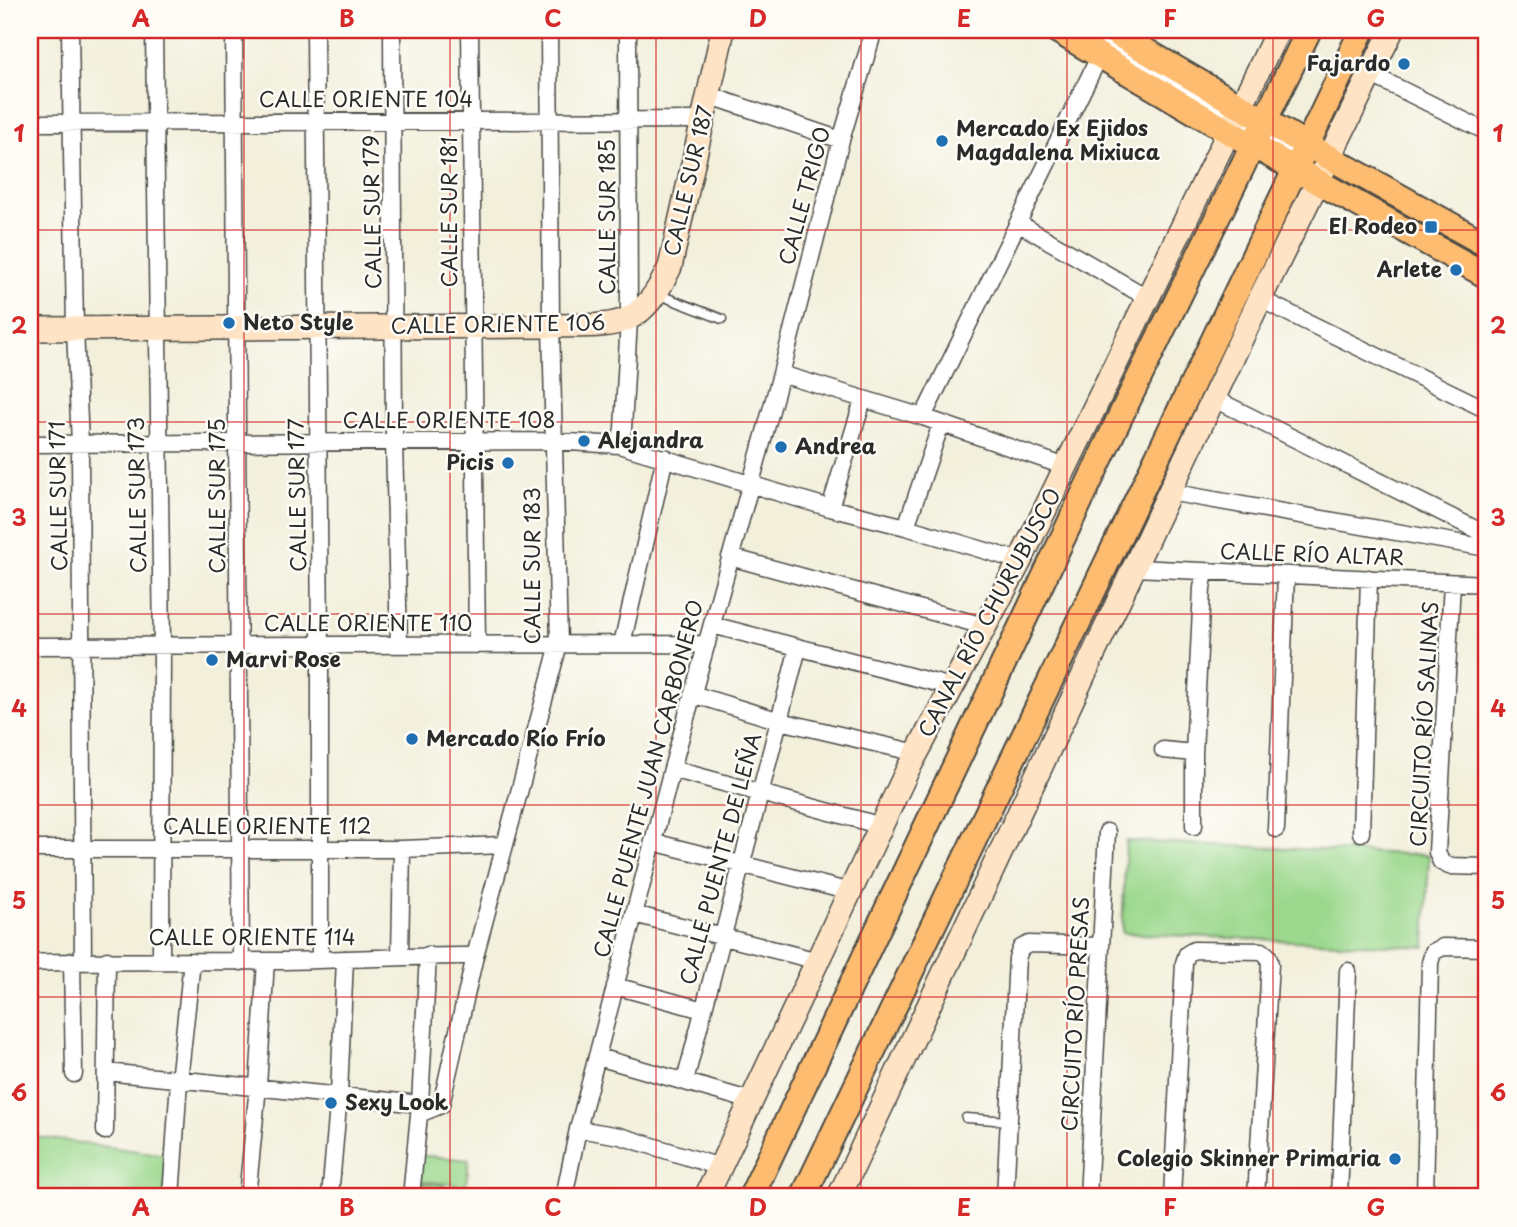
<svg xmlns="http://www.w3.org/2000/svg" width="1517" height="1227" font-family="'Playpen Sans',sans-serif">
  <rect width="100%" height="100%" fill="#fdfcf7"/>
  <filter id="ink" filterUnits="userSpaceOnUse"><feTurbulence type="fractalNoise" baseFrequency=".0143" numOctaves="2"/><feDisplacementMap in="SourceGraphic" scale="14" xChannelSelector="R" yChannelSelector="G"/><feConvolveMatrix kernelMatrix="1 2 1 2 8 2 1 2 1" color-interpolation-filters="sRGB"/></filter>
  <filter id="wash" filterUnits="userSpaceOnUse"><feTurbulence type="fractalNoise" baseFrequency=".00686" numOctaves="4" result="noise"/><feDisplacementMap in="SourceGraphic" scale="28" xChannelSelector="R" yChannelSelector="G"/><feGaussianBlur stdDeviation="1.57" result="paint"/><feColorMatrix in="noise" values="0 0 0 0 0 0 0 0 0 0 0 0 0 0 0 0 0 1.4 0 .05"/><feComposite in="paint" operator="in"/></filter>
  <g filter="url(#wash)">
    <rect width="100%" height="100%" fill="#f2efdb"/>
    <!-- green -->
    <path fill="#9bd88d" stroke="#63825c" stroke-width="2" d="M1126,841l303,14 -4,92 -303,-14z
      M30,1136l137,19 -3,42h-134z
      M417,1155l52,5 -3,26 -52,-6z
      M413,1182l32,3 -1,12h-33z"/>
  </g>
  <g filter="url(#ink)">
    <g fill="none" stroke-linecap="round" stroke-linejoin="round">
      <!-- lane casing -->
      <g stroke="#494845" stroke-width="11">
        <path id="lane" d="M1081,30l219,126
          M657,294l65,25
          M966,1118l43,3"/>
      </g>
      <!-- street casing -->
      <g stroke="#494845" stroke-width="19">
        <path id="street" d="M70,30l5,299 5,115 3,517
          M154,30l8,616 -1,314
          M234,30l7,932
          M315,30l5,615v315
          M392,30l2,411 5,204
          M470,30l7,615
          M1370,74l117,58
          M708,95l133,45
          M30,123l673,-3
          M1018,223l130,75
          M1260,299l227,111
          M781,374l142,43 143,50
          M1213,398l274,137
          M923,417l177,-362
          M30,444l522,-3 67,4 211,63 76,19 114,34
          M619,445l4,-16 6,-110 -1,-289
          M1169,492l318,56
          M830,508l33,-108
          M906,527l35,-103
          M730,557l254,69
          M1135,568l352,16
          M1452,583l-15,269 4,10 8,4 38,1
          M712,625l240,62
          M622,644l43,-187
          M30,646l677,-2
          M692,694l88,27 137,32
          M1163,750l31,3
          M672,769l210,57
          M1194,826v-73l8,-165 3,-16
          M1276,829l10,-254
          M1361,833l8,-255
          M653,842l198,50
          M30,849h372l102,-4
          M634,914l184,47
          M400,956l2,-107
          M72,961l2,113
          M30,963c79,-3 157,-1 236,-2 69,0 139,-6 209,-5
          M615,986l88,24
          M598,1057l154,44
          M106,1072l314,32
          M685,1081l113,-433
          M419,1114l22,-9 34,-149 84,-312 -8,-318 -2,-296
          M578,1129l42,7 100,31
          M105,1131l2,-171
          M171,1197l8,-116 13,-120
          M247,1197l11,-111 8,-125
          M330,1197l9,-103 6,-135
          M411,1197l9,-93 8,-149
          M564,1197l14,-68 94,-360 109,-395 60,-234 33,-110
          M1005,1197l12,-239 4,-10 8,-4 71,2
          M1088,1197l19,-365
          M1172,1197l12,-234 3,-9 7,-4 68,1 6,5 2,8 -14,233
          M1339,1197l9,-226
          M1425,1197l5,-234 3,-11 10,-5 44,1"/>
      </g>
      <!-- secondary casing -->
      <g stroke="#494845" stroke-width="26">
        <path id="secondary" d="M30,329l521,-3c65,-1 88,6 119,-59l53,-237
          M706,1197l201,-426 113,-210 258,-531
          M839,1197l421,-898 132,-269"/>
      </g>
      <!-- primary casing -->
      <g stroke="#494845" stroke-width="28">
        <path id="primary" d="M1056,30l173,102 258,144
          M1110,30l197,115 180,100
          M751,1197l369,-780 189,-387
          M803,1197l559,-1167"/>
      </g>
      <!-- lane -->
      <use href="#lane" stroke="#fff" stroke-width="8"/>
      <!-- street -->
      <use href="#street" stroke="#fff" stroke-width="16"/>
      <!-- secondary -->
      <use href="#secondary" stroke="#fee4c5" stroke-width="23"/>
      <!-- primary -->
      <use href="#primary" stroke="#fdbc6f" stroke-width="24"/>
    </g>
  </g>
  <!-- grid -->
  <path fill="none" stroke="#d62828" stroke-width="2" stroke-opacity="0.55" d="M244,30v1167M450,30v1167M656,30v1167M861,30v1167M1067,30v1167M1273,30v1167M30,230h1457M30,422h1457M30,614h1457M30,805h1457M30,997h1457"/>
  <!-- markers -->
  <g fill="#1f6fb2" stroke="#fdfcf7" stroke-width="2.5">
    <circle cx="1404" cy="64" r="7"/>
    <circle cx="942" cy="141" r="7"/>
    <rect x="1424" y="220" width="14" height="14" rx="3.5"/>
    <circle cx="1456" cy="270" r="7"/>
    <circle cx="229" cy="323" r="7"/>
    <circle cx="584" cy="441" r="7"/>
    <circle cx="781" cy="447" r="7"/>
    <circle cx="508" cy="463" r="7"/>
    <circle cx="212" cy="660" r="7"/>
    <circle cx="412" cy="739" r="7"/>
    <circle cx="331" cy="1103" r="7"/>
    <circle cx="1395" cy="1159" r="7"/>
  </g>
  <g text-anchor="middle" stroke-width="5" stroke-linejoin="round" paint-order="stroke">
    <!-- poi labels -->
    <g font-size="21" font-weight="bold" fill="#2b2b2b" stroke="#fdfcf7" text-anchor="start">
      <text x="1390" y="71" text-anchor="end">Fajardo</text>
      <text x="956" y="136">Mercado Ex Ejidos<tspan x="956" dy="24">Magdalena Mixiuca</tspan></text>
      <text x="1417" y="234" text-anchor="end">El Rodeo</text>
      <text x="1442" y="277" text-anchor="end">Arlete</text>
      <text x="243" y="330">Neto Style</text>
      <text x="598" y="448">Alejandra</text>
      <text x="795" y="454">Andrea</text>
      <text x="494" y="470" text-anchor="end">Picis</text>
      <text x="226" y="667">Marvi Rose</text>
      <text x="426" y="746">Mercado Río Frío</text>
      <text x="345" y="1110">Sexy Look</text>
      <text x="1381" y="1166" text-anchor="end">Colegio Skinner Primaria</text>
    </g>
    <!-- street labels -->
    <g font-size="21" fill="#2b2b2b" stroke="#fdfcf7">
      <text x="366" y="107">CALLE ORIENTE 104</text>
      <text transform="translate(689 181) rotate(-77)" y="7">CALLE SUR 187</text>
      <text transform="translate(805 196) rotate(-75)" y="7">CALLE TRIGO</text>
      <text transform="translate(373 212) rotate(-91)" y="7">CALLE SUR 179</text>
      <text transform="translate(450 212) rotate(-90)" y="7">CALLE SUR 181</text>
      <text transform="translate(608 217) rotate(-90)" y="7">CALLE SUR 185</text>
      <text transform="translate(498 325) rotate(-1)" y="7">CALLE ORIENTE 106</text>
      <text x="449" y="428">CALLE ORIENTE 108</text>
      <text transform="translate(138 495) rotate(-91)" y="7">CALLE SUR 173</text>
      <text transform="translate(298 495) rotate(-91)" y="7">CALLE SUR 177</text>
      <text transform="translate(59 496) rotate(-91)" y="7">CALLE SUR 171</text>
      <text transform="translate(218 496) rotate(-90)" y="7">CALLE SUR 175</text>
      <text transform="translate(1312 555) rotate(2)" y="7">CALLE RÍO ALTAR</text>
      <text transform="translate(533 566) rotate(-90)" y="7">CALLE SUR 183</text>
      <text transform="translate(990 613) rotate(-62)" y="7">CANAL RÍO CHURUBUSCO</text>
      <text x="368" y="631">CALLE ORIENTE 110</text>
      <text transform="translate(1425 724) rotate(-87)" y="7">CIRCUITO RÍO SALINAS</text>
      <text transform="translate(649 779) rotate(-75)" y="7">CALLE PUENTE JUAN CARBONERO</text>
      <text x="267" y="834">CALLE ORIENTE 112</text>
      <text transform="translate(721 859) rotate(-75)" y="7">CALLE PUENTE DE LEÑA</text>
      <text x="252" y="945">CALLE ORIENTE 114</text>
      <text transform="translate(1076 1014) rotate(-87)" y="7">CIRCUITO RÍO PRESAS</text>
    </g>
  </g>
  <!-- margin -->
  <rect width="1517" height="1227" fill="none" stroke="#fdfcf7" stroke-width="77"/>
  <rect x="38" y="38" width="1440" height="1150" fill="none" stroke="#d62828" stroke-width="2.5"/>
  <g font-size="23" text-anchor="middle" font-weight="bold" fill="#d62828">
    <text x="141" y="27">A</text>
    <text x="347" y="27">B</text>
    <text x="553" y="27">C</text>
    <text x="758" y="27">D</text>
    <text x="964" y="27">E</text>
    <text x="1170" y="27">F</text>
    <text x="1376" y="27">G</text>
    <text x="19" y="142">1</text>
    <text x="1498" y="142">1</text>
    <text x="19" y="334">2</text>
    <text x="1498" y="334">2</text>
    <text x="19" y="526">3</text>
    <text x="1498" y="526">3</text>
    <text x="19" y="717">4</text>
    <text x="1498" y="717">4</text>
    <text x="19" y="909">5</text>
    <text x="1498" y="909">5</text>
    <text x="19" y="1101">6</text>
    <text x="1498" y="1101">6</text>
    <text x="141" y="1216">A</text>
    <text x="347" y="1216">B</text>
    <text x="553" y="1216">C</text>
    <text x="758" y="1216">D</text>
    <text x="964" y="1216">E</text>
    <text x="1170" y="1216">F</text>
    <text x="1376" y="1216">G</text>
  </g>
</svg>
